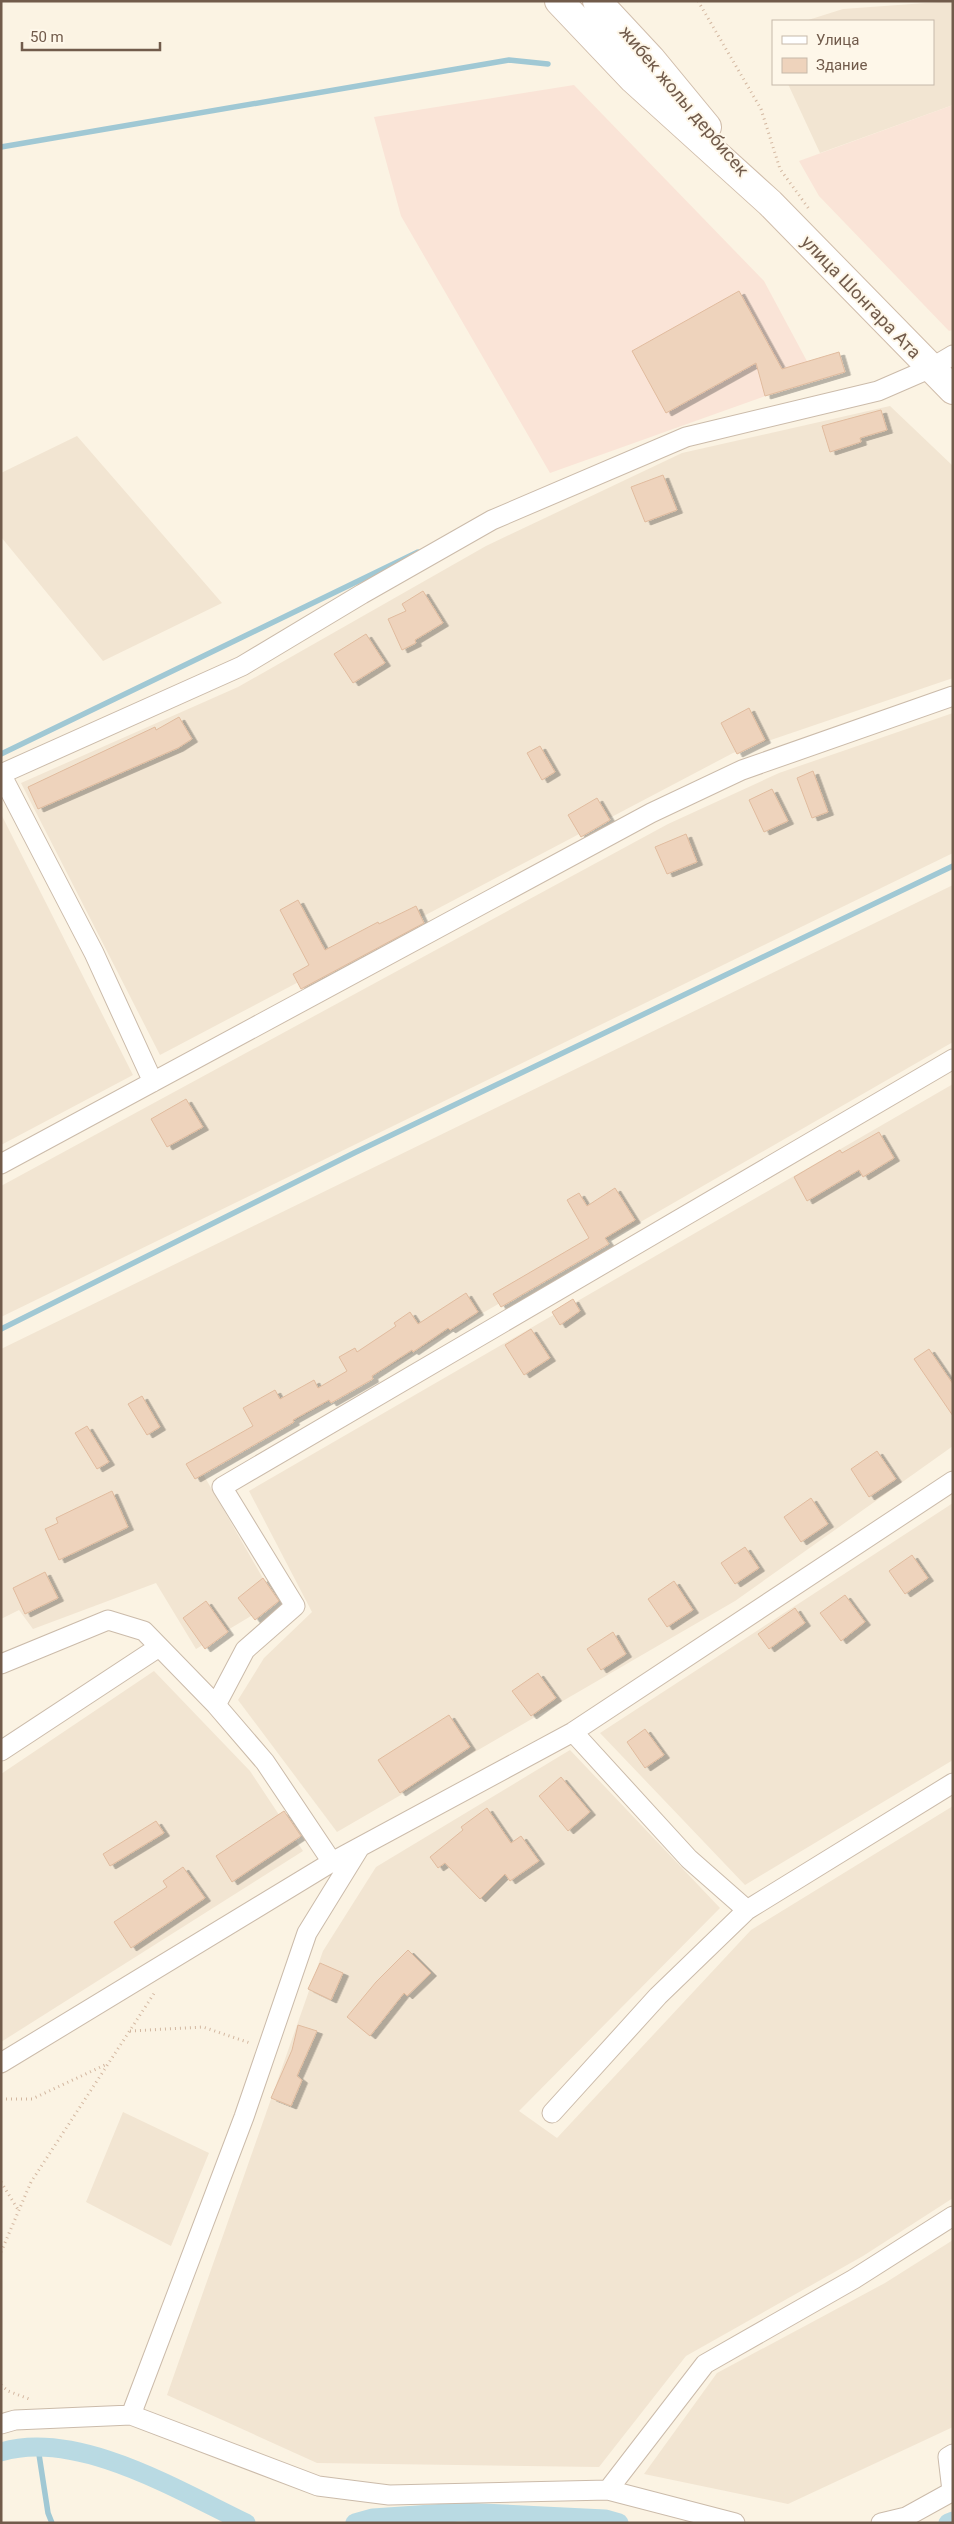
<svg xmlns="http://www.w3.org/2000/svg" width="954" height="2524" font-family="Roboto,sans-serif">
  <defs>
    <filter id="shadow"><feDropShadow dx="5.5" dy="3" stdDeviation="0" flood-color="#0004"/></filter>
  </defs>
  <rect width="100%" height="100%" fill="#fbf3e3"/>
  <!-- residential -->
  <path fill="#f2e5d2" d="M953,1v104l-133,48 -32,-69h145v-63h-128l38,-12z
    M890,406l63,60v212l-220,75 -573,302 -139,-272 217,-96 248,-141 196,-93z
    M77,436l145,167 -119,58 -102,-124v-64z
    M953,713v140l-952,464v-131l667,-362 111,-51z
    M1,814l132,261 -132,70z
    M953,885v157l-750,432 73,127 -80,48 -40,-66 -123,46 -14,-19 -18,9v-270z
    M953,1084v362l-218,155 -398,231 -99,-132 26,-42 48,-46 -63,-121z
    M953,1503v257l-208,125 -145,-152z
    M154,1671l96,100 53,80 -302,191v-268z
    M570,1750l150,158 -201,203 38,27 194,-208 202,-124v392l-90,58 -177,100 -87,111 -282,-4 -150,-68 156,-444 53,-84z
    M123,2112l86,41 -38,93 -85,-44z
    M953,2240v187l-165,77 -144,-30 73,-101 168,-90z"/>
  <!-- commercial -->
  <path fill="#fae4d7" d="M574,85l190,196 52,97 -266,95 -149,-257 -27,-99z
    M953,105v225l-4,1 -130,-135 -20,-35z"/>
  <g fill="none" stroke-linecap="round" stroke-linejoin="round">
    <!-- stream -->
    <path stroke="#a0c8d4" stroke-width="5.5" d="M1,147l508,-87 39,4
      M1,754l417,-202
      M1,1329l353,-176 599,-287
      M38,2448l10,65 4,10"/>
    <!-- canal -->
    <path stroke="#b9dae3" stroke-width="19" d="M1,2452c76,-23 178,39 245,71
      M355,2523l18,-5 88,-6 144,7 14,4
      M948,2523l5,-2"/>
  </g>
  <!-- building -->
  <path fill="#eed3bc" stroke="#e0bb9e" filter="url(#shadow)" d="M739,291l43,78 57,-17 6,20 -80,24 -9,-33 -90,50 -34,-62z
    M881,410l6,20 -27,8 1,4 -31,10 -8,-26z
    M663,475l14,35 -32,12 -14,-35z
    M423,591l20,32 -28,17 1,3 -14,7 -14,-31 18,-8 -4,-7z
    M366,634l19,29 -32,20 -19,-29z
    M749,708l16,32 -28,14 -16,-31z
    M179,717l13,22 -14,9 -140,61 -10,-22 127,-60 1,3z
    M540,746l15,26 -13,8 -15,-27z
    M813,771l15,41 -16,6 -15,-40z
    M772,789l16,32 -24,11 -15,-32z
    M597,798l13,22 -29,17 -13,-22z
    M686,834l11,28 -30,12 -12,-27z
    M298,900l27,50 53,-28 1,2 37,-18 8,17 -123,66 -8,-15 16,-9 -29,-55z
    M186,1099l17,28 -36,20 -16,-28z
    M879,1132l15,26 -31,19 -4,-7 -52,31 -13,-24 46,-27 2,3z
    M615,1188l20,32 -30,18 4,6 -108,63 -8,-13 96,-56 -22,-38 12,-7 8,13z
    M466,1293l12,19 -28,18 -2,-2 -35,24 -1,-2 -40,26 1,3 -42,24 -2,-3 -36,20 1,2 -99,57 -9,-15 67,-38 -10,-18 32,-18 5,9 34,-19 4,8 29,-17 -8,-14 16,-9 2,4 39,-26 -2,-3 16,-11 8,12z
    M573,1299l7,12 -20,14 -8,-13z
    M531,1329l19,29 -26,17 -19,-30z
    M929,1349l24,35v32l-39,-57z
    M142,1396l18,31 -13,8 -19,-31z
    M87,1426l22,36 -12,7 -22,-36z
    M877,1451l19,28 -27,18 -18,-28z
    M112,1491l16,36 -69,33 -14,-31 13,-6 -2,-5z
    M811,1498l17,26 -27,18 -17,-25z
    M745,1547l14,21 -24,16 -14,-21z
    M912,1555l16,23 -23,16 -16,-23z
    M45,1572l13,26 -33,16 -12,-26z
    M263,1578l16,23 -24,19 -17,-22z
    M674,1581l19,29 -26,17 -19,-28z
    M845,1595l20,27 -24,19 -21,-28z
    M206,1601l22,31 -23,17 -22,-31z
    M795,1608l10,15 -36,26 -11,-15z
    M613,1632l13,22 -25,16 -14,-21z
    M538,1673l18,25 -25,18 -19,-25z
    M449,1715l21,32 -70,46 -22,-33z
    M645,1729l19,26 -19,13 -18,-26z
    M561,1777l29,35 -22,19 -29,-35z
    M487,1808l24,35 10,-7 18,25 -29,20 -5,-7 -25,25 -35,-36 -7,5 -8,-11 33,-27 -2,-3z
    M284,1811l17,25 -69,46 -16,-26z
    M156,1821l8,12 -54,33 -7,-12z
    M183,1867l22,31 -74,50 -17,-26 53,-35 -4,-6z
    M408,1950l23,23 -24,23 -3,-3 -34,43 -23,-19 29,-35z
    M320,1963l23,10 -12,27 -23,-11z
    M298,2025l19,6 -20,45 5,4 -11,26 -20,-8 21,-48z"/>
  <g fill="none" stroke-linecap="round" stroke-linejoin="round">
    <!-- minor casing -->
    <g stroke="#cbbbaa" stroke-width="21">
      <path id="minor" d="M1,774l241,-108 120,-72 130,-74 194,-83 192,-46 53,-23 22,-13
        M1,774l93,179 59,129
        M1,1164l650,-351 91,-43 211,-74
        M1,1664l107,-44 36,11 72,74 49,57 67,100
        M216,1705l29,-55 50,-44 -73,-119 731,-428
        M573,1732l116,127 58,51
        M1,1751l158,-104
        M1,2063l331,-201 241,-130 380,-251
        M552,2113l106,-117 89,-86 206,-127
        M131,2415l113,-298 63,-184 53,-86
        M1,2424l14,-4 116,-5 187,71 71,9 219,-5 127,33
        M608,2490l97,-126 149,-85 99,-63
        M952,2491l-4,-34 5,-3
        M881,2523l25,-6 47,-26"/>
    </g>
    <!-- secondary casing -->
    <g stroke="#d0bdab" stroke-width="30">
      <path id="secondary" d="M559,1l74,78 137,124 183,187
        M597,1l54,58 56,68"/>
    </g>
    <!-- path -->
    <path stroke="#d3b7a0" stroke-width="3" stroke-dasharray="1 4" stroke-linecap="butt" d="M698,1l63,108 19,60 29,40
      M130,2031l73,-4 47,16
      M1,2099h31l75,-35
      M1,2182l18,29
      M1,2252l30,-70 124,-190
      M1,2385l7,6 24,9"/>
    <!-- minor -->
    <use href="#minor" stroke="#fff" stroke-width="19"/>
    <!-- secondary -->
    <use href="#secondary" stroke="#fff" stroke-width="28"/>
  </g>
  <g text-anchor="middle" stroke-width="4" stroke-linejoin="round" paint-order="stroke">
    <!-- street labels -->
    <g font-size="18" fill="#715b4b" stroke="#fef7e9">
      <text transform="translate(684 101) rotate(50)" y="6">жибек жолы дербисек</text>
      <text transform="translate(861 297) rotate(46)" y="6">улица Шонгара Ата</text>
    </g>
  </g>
  <!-- border -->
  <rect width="954" height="2524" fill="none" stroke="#715b4b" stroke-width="5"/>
  <!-- legend -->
  <rect x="772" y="20" width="162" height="65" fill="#fef7e9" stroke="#c6b9aa"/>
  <rect x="782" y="36" width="25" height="8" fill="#ffffff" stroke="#c6b9aa"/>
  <text x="816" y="45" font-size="15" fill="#715b4b">Улица</text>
  <rect x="782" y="58" width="25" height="15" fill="#eed3bc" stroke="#c6b9aa"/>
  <text x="816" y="70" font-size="15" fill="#715b4b">Здание</text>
  <!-- scale -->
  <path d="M22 42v8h138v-8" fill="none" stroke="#715b4b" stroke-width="2.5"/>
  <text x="30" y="42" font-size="15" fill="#715b4b" stroke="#fef7e9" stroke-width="4" paint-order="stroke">50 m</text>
</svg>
